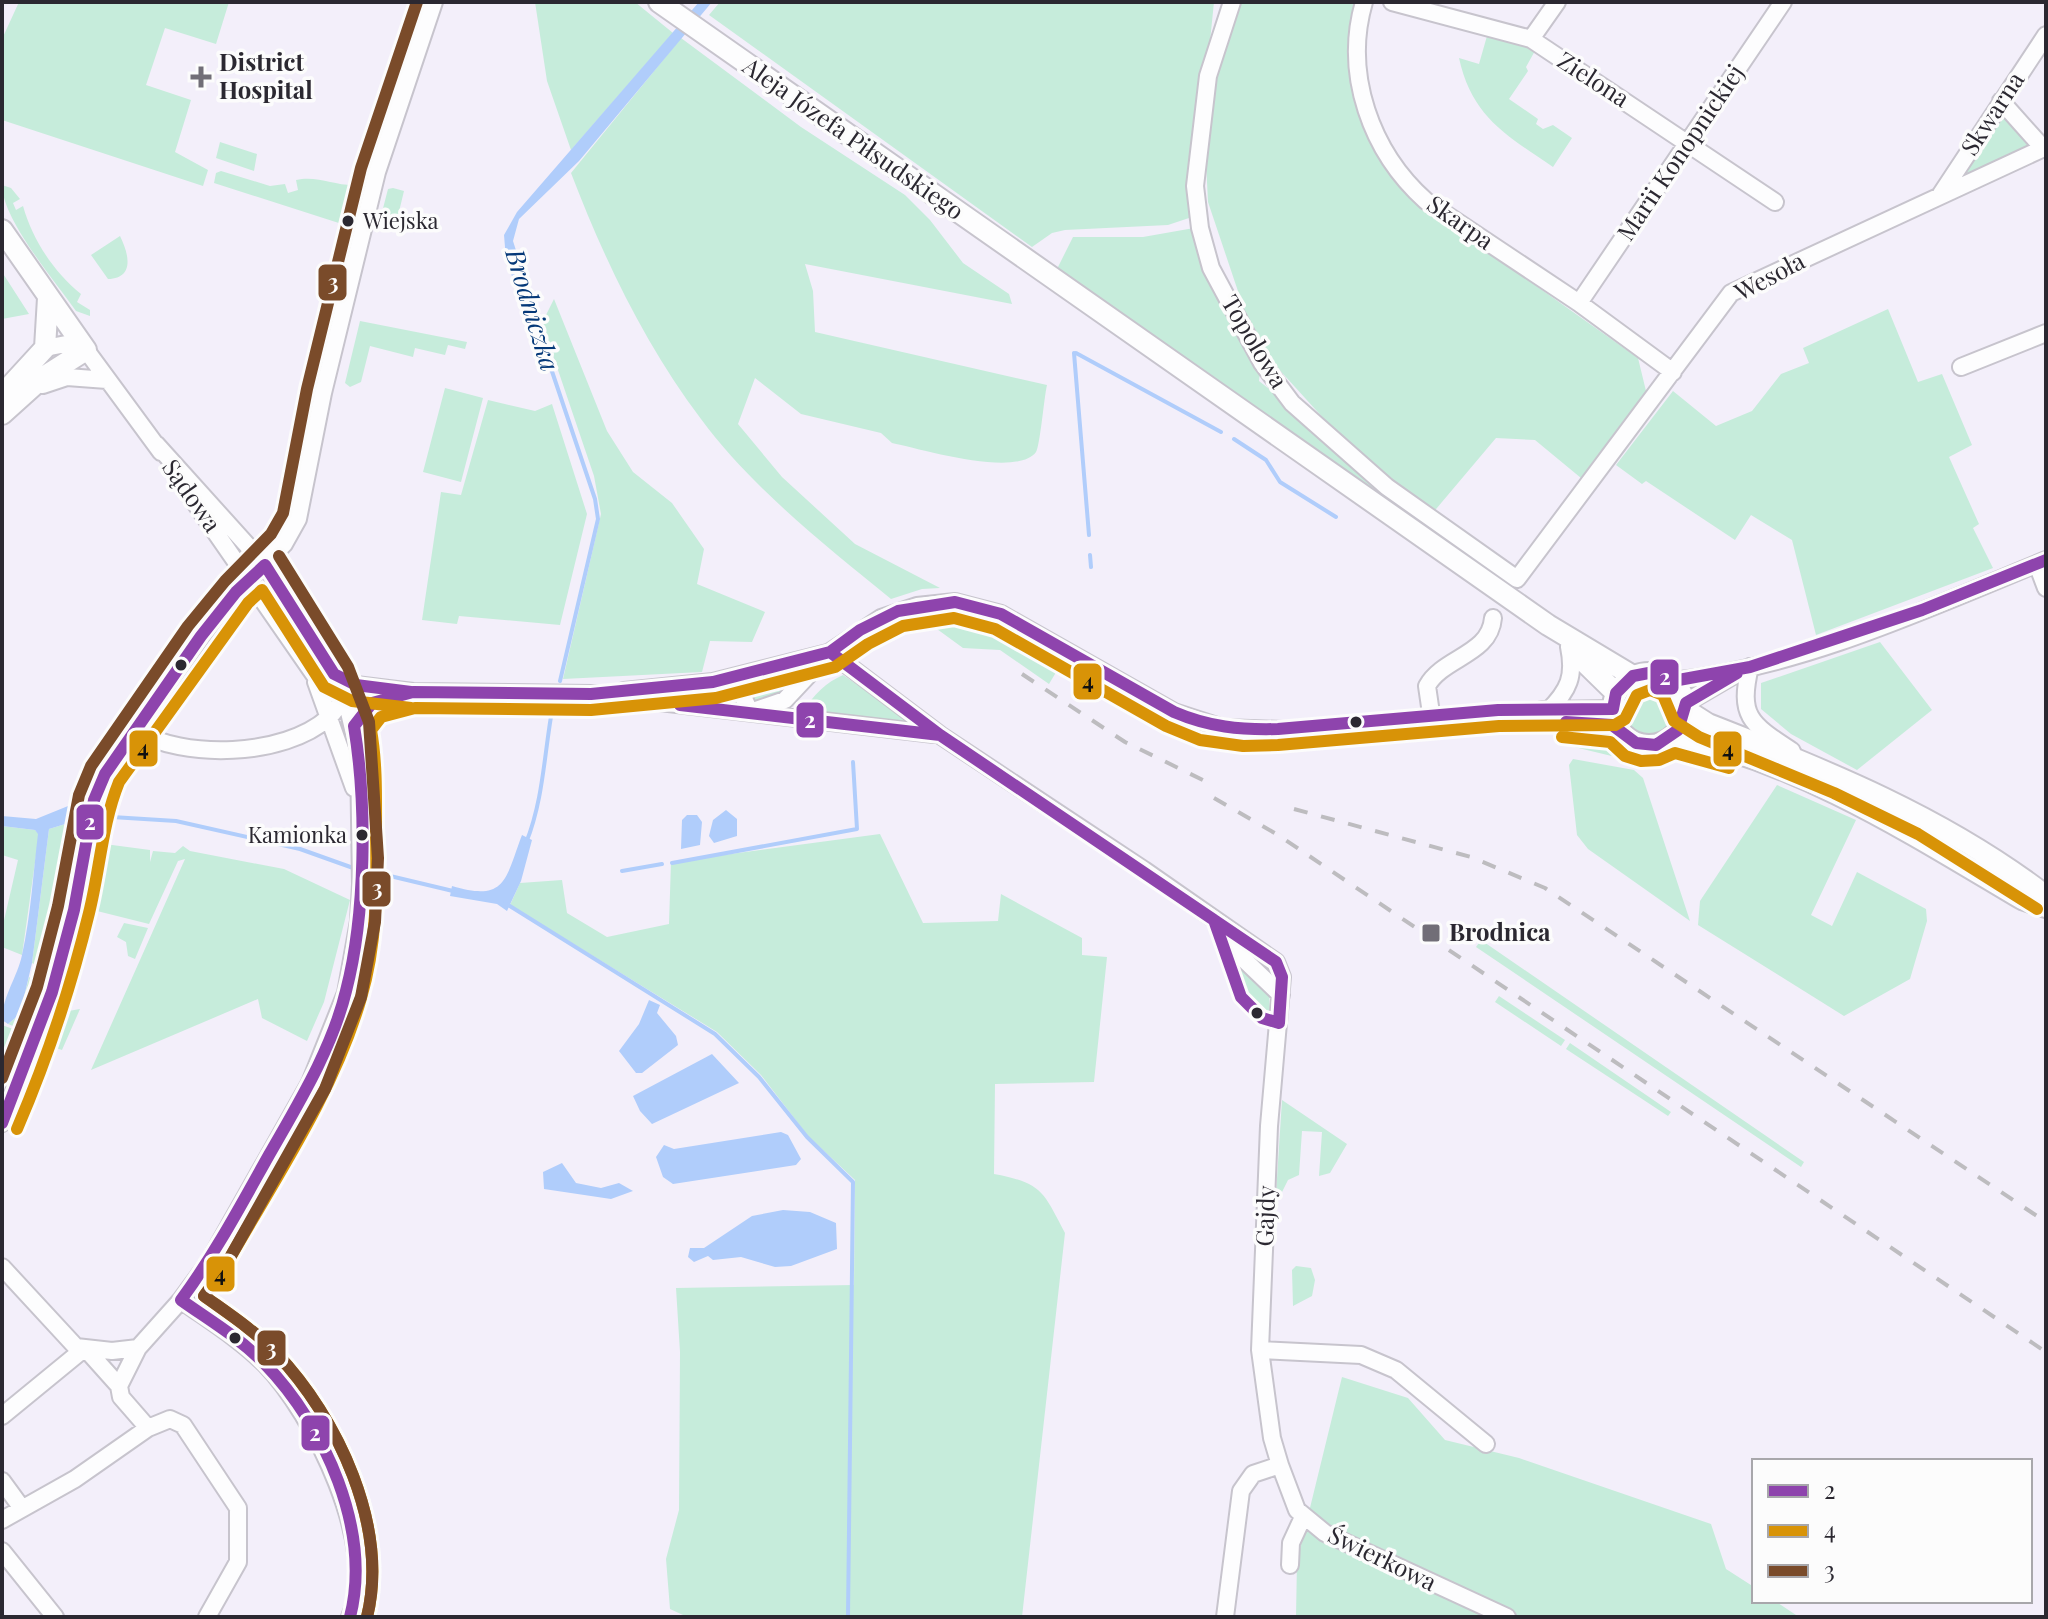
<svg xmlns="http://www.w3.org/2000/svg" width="2048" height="1619" font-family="'Playfair Display',serif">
  <rect width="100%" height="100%" fill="#f3effa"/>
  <!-- green -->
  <path fill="#c6ecdb" d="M19,2h210l-13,42 -51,-16 -19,57 45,15 -16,52 33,18 -5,16 -201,-66v-81z
    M535,2h100l38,31 -102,117 -24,-69z
    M720,2h494l-22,215 -24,8 -103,5 -13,3 -20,14 -323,-232z
    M1223,2h133c-19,69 1,138 48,190l234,166 8,33 -65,87 -46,-38 -39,-2 -65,77 -96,-84 -70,-77 -20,-42 -37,-110 -3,-59z
    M1487,36l49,13 -10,18 2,4 -19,28 29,20 -2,5 7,5 10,-4 19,13 -19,29c-47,-32 -81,-50 -94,-109l20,6z
    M681,38l120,89 104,68 25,25 33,43 46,31 3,10 -207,-40 8,27 2,41 232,53c-3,13 -7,61 -11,67 -19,26 -115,-3 -144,-9l-11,-10 -80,-19 -46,-36 -17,46 44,53 73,67 85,44 -18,1 -31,10c-66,-54 -138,-110 -190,-180 -56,-74 -97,-160 -130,-246z
    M2001,114l29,33 -68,29z
    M220,142l37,12 -3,17 -38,-13z
    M221,171l49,15 15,-2 3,9 10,-3 -2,-10c21,-5 39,6 60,5l-11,40 -131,-42 2,-10z
    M2,185l9,3 9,11 -7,4 3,7 7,-4c10,35 31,66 58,88l-4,8 13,8v6l-14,-5c-21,-30 -74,-92 -74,-126z
    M393,188l11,3 -8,33 -16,-4 8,-31z
    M1194,228l66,143 -1,10 255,203 -3,6 -454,-321 16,-32h70z
    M120,236c8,16 16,42 -12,43l-17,-24z
    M2,272l27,42 -27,5z
    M554,299l53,132 26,41 39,31 32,46 -7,35 68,28 -13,30 -42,-1 -8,31 -139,7 38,-165 -7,-38 -52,-153z
    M1888,309l30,73 24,-8 30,71 -23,12 30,67 -6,4 20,40 -177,67 -24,-95 -41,-25 -16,25 -89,-59 -4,3 -26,-19 57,-74 43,35 36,-15 29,-37 28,-11 -6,-15z
    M360,321l107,21 -2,7 -17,-4 -3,10 -30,-7 -2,9 -43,-11 -9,36 -11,5 -5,-4z
    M445,388l38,10 -22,84 -38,-10z
    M488,400l47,11 17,-7 35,110 -27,111 -101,-9 -2,8 -35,-4 19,-128 20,3z
    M941,618l44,5 76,41 -12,20 -49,-34 -37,-2 -37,-27z
    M1880,642l52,68 -75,60 -66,-36 -30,-25v-26z
    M807,665c-16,19 -26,30 -50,37l-6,-5 -1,-12 6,-5z
    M843,675l63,43v4l-101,-11c7,-16 22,-29 38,-36z
    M1622 708a26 26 0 1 1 52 0a26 26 0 1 1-52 0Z
    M737,686l1,18 -56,-6 1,-3z
    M1587,738l38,19 -1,2 -62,-15z
    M1573,759l61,11 9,8 47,143 -102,-72 -11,-14 -8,-70z
    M1777,785l79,35 -45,95 21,11 25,-54 69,37 1,12 -17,58 -66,37 -146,-91 2,-24z
    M75,821l-32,148 -11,-6 17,-134z
    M2,826l33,4 4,4 -17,121 -20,-8v-18l16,-69 -16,-5z
    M880,834l43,89 75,-2 3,-27 81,44v17l25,2 -13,125 -99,2 -1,90c48,9 49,17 71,59l-43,384 -339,-2 -13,-6 -4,-50 13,-49 1,-158 -4,-64 178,-3 1,-105 -47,-44 -47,-61 -44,-43 -207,-127 10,-22 42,-3 5,33 40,24 62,-13 2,-62z
    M97,843l53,7v12l3,-11 22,2 8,-7 7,5 94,18 66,31 -26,102 -17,39 -45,-23 -4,-19 -167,71 94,-211 -7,2 -29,63 -64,-16z
    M124,923l24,5 -13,31 -7,-3 -2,-14 -9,-5z
    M1481,940l323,222 -3,5 -325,-220z
    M1235,965l34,24 1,24c-22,3 -36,-29 -35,-48z
    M29,977l14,8 -13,41 -7,4 -15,-6 12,-10z
    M1499,996l66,44 -4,6 -66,-44z
    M80,1009l-18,41 -17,-6 12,-31z
    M2,1025l22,8 -22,55z
    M1570,1043l101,69 -3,4 -102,-67z
    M1282,1100l65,44 -17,29 -11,3 3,-44 -20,-1 -3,44 -11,5 -6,12 -6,2z
    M1296,1266l15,2 4,12 -3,16 -19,10 -1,-36z
    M1342,1377l66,21 37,42 74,18 192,66 15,45 28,18v14h21l24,16h-503l1,-56z"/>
  <!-- water -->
  <path fill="#b0cdfb" d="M699,2h13l-133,159 -60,58 -6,22 25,78 -10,4 -22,-64 -2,-24 13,-23z
    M73,804l2,17 -26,8 -17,134 -12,51 -12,10 -6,-4c0,-23 15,-42 20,-65 9,-40 11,-81 16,-121l-3,-4 -33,-4v-10l34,3z
    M726,810l11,9v17l-23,7 -5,-7 4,-16z
    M687,815h10l5,7 -2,23 -19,4 1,-29z
    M522,835l10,5 -11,41 -14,30 -10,-7 -47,-8 2,-10c54,16 53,-6 70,-51z
    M649,1000l11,5 -3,8 19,23 2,9 -36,28h-6l-17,-22 20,-27z
    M712,1054l27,29 -87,41 -12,-13 -7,-15z
    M781,1132l7,3 13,24 -5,6 -123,19 -10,-7 -7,-20 8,-12 10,4z
    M562,1163l14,20 25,5 18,-5 14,8 -22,8 -67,-10 -1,-17z
    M783,1210l27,2 26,11 1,26 -46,17 -16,1 -34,-10 -28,3 -5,-4 -14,6 -6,-5 2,-9h14l48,-32z"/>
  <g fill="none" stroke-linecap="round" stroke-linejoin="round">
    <!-- stream -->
    <path stroke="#b0cdfb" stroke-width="4" d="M534,318l61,181 3,20 -38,162
      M1074,353l15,182
      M1076,353l145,79
      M1234,439l32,21 14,22 56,35
      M1090,555l1,12
      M96,816l80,5 124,28 56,20
      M526,843c18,-45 18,-91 27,-138
      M672,863l185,-34 -4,-67
      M365,870l88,21
      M622,871l40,-7
      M505,903l210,131 44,43 48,60 46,45 -5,435"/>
    <!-- minor casing -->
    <g stroke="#c7c4cd" stroke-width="20">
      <path id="minor" d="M1232,2l-24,74 -13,110 5,42 11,40 51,95 30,40 95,84 130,92 214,-286 315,-146
        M1364,2c-21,72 7,150 62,199l153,102 94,69
        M1392,2l139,37 244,163
        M1531,39l26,-37
        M2001,101l42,47
        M1941,194l105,-159
        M1579,303l204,-301
        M45,348l21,-4 20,6 75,102
        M1961,367l85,-34
        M43,385l24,-8 40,3
        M182,484l138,199c27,25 51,21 84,11
        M2037,564l9,24
        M830,652l110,83 204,135 132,92 6,15 -13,149 -9,224 12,88 8,27 17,45 28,23 182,84
        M1750,667c-12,50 1,57 42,84
        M335,675l21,10 57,7 178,2 343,40
        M1673,681c129,-14 254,-72 373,-121
        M316,682l38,106
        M624,691l89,-9 115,-29
        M1686,703l48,-28
        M1542,710l71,-1
        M1548,711c21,-21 27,-35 21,-64
        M750,712l35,-12 45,-48 51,-34 36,-12 38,-4 46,12 173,98 49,16 118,4 183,-13 93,8
        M750,712l-8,-18 11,-20
        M1433,727l-6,-41c16,-29 63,-31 66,-68
        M135,730c48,30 149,27 193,-12 8,-6 12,-17 19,-24
        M1218,926l15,23 48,46
        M2,1123l50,-131 22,-82 20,-110 11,-26 96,-138 35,-44 48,-48 14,-25 25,-126 54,-221 57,-170
        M2,1267l74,80 36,4 26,-3
        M181,1300c28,20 59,39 84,64 48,49 116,185 85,253
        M85,1348l34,38 2,11 27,31
        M1260,1350l101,5 35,15 90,74
        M119,1386l19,-38 43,-48 28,-38 101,-179 36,-90 13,-72 2,-37 -2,-129 -14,-60 -43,-76 -37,-54 -109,-121
        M2,1416l83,-68
        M2,1481l19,26
        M2,1520l73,-41 73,-51 22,-9 13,6 55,83v54l-31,55
        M2,1551l53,66
        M1290,1565l1,-22 12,-26
        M1225,1617l16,-126 12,-17 27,-9"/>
    </g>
    <!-- major casing -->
    <g stroke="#c7c4cd" stroke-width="24">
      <path id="major" d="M659,2l889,623 85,51
        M2,230l84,120 -44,28 -40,36
        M2,395l43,-47 3,-50
        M1573,651l43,42
        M1613 709a36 36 0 1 1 72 0a36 36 0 1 1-72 0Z
        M1686,710l22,14c118,46 237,94 338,172
        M1674,736c127,26 238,98 348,163l24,8"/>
    </g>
    <!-- minor -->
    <use href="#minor" stroke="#fdfdfe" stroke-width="16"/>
    <!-- major -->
    <use href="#major" stroke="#fdfdfe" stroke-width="20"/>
    <!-- rail -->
    <path stroke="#bdbcbf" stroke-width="4" stroke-dasharray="14 14" stroke-linecap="butt" d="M1022,674l103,68 84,41
      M1214,798l64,37 768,517
      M1294,809l177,48 74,31 501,334"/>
    <!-- bus-1 casing -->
    <g stroke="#fcfcfc" stroke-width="18">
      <path id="bus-1" d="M265,565l69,109 22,11 55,7
        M830,652l110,83
        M680,705l260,30
        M1566,722l46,3 24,18 20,2 22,-15 8,-27 51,-30
        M940,735l336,227 6,15 -3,46 -17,-5 -21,-21 -27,-77z
        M2,1123l50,-131 22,-82 20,-110 11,-26 96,-138 35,-44 29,-27
        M181,1300c34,-46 60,-95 88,-145 29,-51 63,-106 77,-164 20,-77 21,-187 8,-265l18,-23 41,-11 178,2 122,-12 117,-30 30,-22 38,-19 57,-9 46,12 173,98c35,15 66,18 104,17l220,-19 115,-1 3,-16 17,-17 21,-4 19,9 77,-14 172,-57 124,-50
        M181,1300c28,20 59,38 84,64 60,62 107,167 85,253"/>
    </g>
    <!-- bus-2 casing -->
    <g stroke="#fcfcfc" stroke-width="18">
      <path id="bus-2" d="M1562,737l48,5 15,14 16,5 18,-1 16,-7 54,15
        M17,1129c30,-70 54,-142 72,-216 11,-44 13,-89 30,-131l129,-179 14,-13 62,97 28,14 59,7
        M367,1617c22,-90 -29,-199 -91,-264 -21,-22 -47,-39 -72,-57l19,-26c49,-87 110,-175 138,-272 16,-53 16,-110 15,-164 0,-35 1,-70 -5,-104l10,-13 34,-9 176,2 125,-12 119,-31 33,-23 35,-18 51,-8 41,11 171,97 34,14 43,6 35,-1 221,-19 116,-1 10,-6 12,-24 13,-5 13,5 11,26 25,16 135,56 84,41 119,75"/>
    </g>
    <!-- bus-3 casing -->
    <g stroke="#fcfcfc" stroke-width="18">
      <path id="bus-3" d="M279,556l69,111 21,55 9,136 -3,64 -14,75 -36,92 -102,181 -19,26c25,18 51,35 72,57 62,65 113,174 91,264
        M2,1078l35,-91 21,-81 21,-111 12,-29 97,-140 37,-45 46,-47 12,-21 24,-124 54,-221 56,-166"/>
    </g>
    <!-- bus-1 -->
    <use href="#bus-1" stroke="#8e44ad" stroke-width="12"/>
    <!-- bus-2 -->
    <use href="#bus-2" stroke="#d89307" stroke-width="12"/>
    <!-- bus-3 -->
    <use href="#bus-3" stroke="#7a4b2a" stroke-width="12"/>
  </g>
  <!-- markers -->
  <g fill="#716e77" stroke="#fcfcfc" stroke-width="3">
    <path d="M197 65h8v8h8v8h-8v8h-8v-8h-8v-8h8z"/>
    <rect x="1421" y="923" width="20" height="20" rx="4"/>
  </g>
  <g fill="#2b2831" stroke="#fcfcfc" stroke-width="3">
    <circle cx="348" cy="221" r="7"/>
    <circle cx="181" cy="665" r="7"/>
    <circle cx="1356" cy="722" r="7"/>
    <circle cx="362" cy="835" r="7"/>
    <circle cx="1257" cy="1013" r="7"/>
    <circle cx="235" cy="1338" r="7"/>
  </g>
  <g text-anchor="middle" stroke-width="7" stroke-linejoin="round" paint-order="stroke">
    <!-- bus labels -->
    <g font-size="22" fill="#2b2831" stroke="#fcfcfc" text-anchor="start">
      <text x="363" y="229">Wiejska</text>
      <text x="347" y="843" text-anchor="end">Kamionka</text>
    </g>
    <!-- poi labels -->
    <g font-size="24" font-weight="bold" fill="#2b2831" stroke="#fcfcfc" text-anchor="start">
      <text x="219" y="71">District<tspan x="219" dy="28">Hospital</tspan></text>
      <text x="1449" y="941">Brodnica</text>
    </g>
    <!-- street labels -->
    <g font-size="24" fill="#2b2831" stroke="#fcfcfc">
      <text transform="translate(1593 80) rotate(33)" y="8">Zielona</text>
      <text transform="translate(1993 114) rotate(-57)" y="8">Skwarna</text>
      <text transform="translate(853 139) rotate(35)" y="8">Aleja Józefa Piłsudskiego</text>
      <text transform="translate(1681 153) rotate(-56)" y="8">Marii Konopnickiej</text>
      <text transform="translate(1460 223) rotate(35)" y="8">Skarpa</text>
      <text transform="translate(1770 277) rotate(-28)" y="8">Wesoła</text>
      <text transform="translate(1254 342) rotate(59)" y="8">Topolowa</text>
      <text transform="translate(191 496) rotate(55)" y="8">Sądowa</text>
      <text transform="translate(1266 1216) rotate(-88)" y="8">Gajdy</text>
      <text transform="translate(1382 1559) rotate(26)" y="8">Świerkowa</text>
    </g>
    <!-- water labels -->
    <g font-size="26" font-style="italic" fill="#043878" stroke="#fcfcfc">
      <text transform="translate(532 310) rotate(73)" y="9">Brodniczka</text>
    </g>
  </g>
  <g stroke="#fcfcfc" stroke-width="3">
    <rect x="317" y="263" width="31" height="39" rx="8" fill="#7a4b2a"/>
    <rect x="1649" y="658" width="31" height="38" rx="8" fill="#8e44ad"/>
    <rect x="1072" y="662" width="31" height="39" rx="8" fill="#d89307"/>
    <rect x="795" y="701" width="30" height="38" rx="8" fill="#8e44ad"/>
    <rect x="128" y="729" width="31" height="39" rx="8" fill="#d89307"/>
    <rect x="1712" y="730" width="31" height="38" rx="8" fill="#d89307"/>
    <rect x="75" y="803" width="30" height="38" rx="8" fill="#8e44ad"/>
    <rect x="361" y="870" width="31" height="38" rx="8" fill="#7a4b2a"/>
    <rect x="205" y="1255" width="31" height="38" rx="8" fill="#d89307"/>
    <rect x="256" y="1329" width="31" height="38" rx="8" fill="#7a4b2a"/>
    <rect x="300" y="1414" width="31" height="38" rx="8" fill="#8e44ad"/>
  </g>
  <g font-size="22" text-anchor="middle" font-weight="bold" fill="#fff">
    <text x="333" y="290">3</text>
    <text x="1665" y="685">2</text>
    <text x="810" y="728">2</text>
    <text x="90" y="830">2</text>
    <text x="377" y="896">3</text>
    <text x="271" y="1356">3</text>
    <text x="315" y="1441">2</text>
  </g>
  <g font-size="22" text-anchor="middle" font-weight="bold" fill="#111">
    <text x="1088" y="689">4</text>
    <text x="143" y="756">4</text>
    <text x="1728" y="757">4</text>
    <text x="220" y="1282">4</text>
  </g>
  <!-- border -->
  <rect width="2048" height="1619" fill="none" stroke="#2b2831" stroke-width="8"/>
  <!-- legend -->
  <rect x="1752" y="1459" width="280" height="144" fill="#fcfcfc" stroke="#a8a7ab" stroke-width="2"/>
  <rect x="1768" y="1485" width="40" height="12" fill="#8e44ad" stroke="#a8a7ab" stroke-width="2"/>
  <text x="1824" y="1499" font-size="24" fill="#2b2831">2</text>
  <rect x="1768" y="1525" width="40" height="12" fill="#d89307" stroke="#a8a7ab" stroke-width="2"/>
  <text x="1824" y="1539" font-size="24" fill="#2b2831">4</text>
  <rect x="1768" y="1565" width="40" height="12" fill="#7a4b2a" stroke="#a8a7ab" stroke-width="2"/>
  <text x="1824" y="1579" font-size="24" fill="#2b2831">3</text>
</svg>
